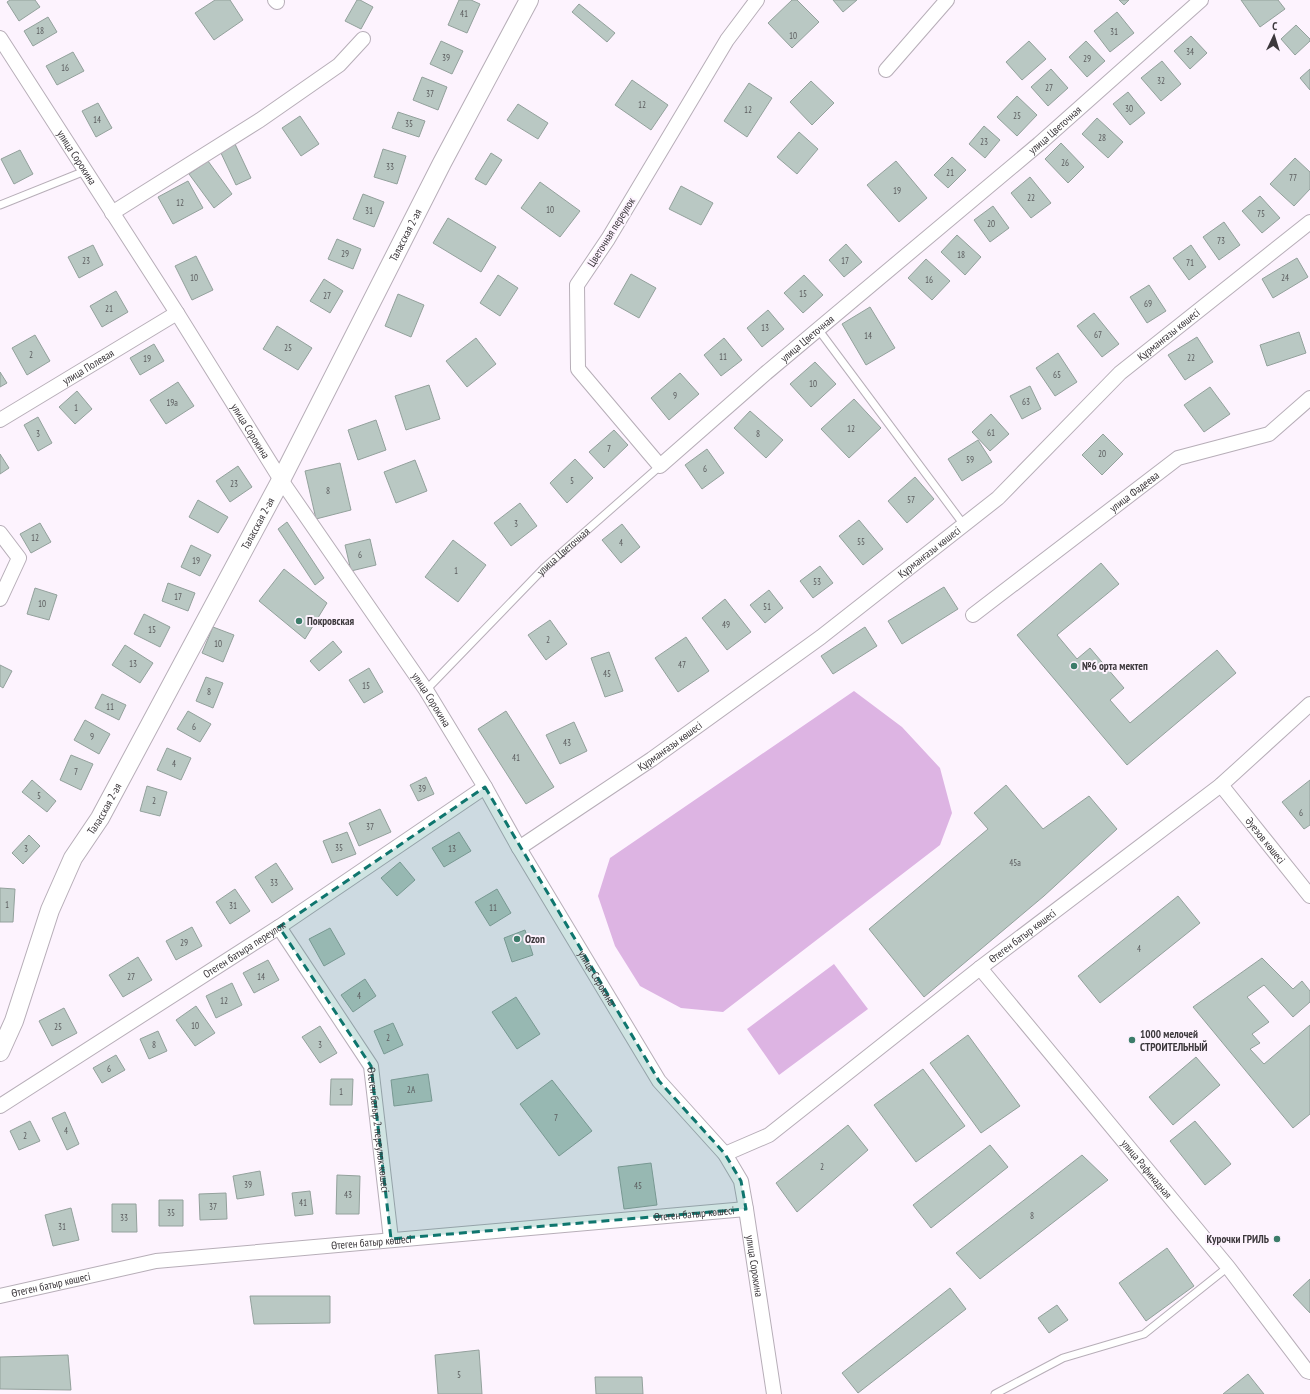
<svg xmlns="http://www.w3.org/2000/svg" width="1310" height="1394" font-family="'PT Sans Narrow',sans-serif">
  <rect width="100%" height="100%" fill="#fdf3fe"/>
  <!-- green -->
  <path fill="#ddb4e3" d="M854,691l48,36 38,41 12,45 -12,32 -217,167 -42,-4 -41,-22 -25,-40 -17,-50 12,-38z
    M834,964l34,45 -89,66 -32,-46z"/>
  <!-- building -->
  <path fill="#b9c8c3" stroke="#93a19c" d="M10,0h25l5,7 -21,14 -12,-19z
    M215,0h15l13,20 -29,20 -19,-27z
    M357,0h3l13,7 -12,22 -16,-8z
    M459,0h12l9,4 -13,29 -19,-8z
    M792,0h5l22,22 -27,26 -24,-25z
    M833,0h24l-14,12z
    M1119,0h10l-5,5z
    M1241,0h37l7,9 -25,18z
    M579,4l36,29 -8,9 -35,-30z
    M1117,12l17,21 -24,19 -16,-21z
    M48,17l9,15 -24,14 -9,-15z
    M1296,25l14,14v2l-15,14 -14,-16z
    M1191,36l16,17 -17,16 -16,-18z
    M441,41l22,10 -11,23 -22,-10z
    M1029,41l17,18 -24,21 -16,-18z
    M1086,41l19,20 -18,16 -18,-20z
    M73,52l11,19 -27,14 -11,-19z
    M1162,61l19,23 -20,17 -20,-23z
    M1051,69l17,19 -20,18 -17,-19z
    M1310,69v21l-10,-12z
    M422,77l25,10 -9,23 -25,-10z
    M632,80l36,25 -17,25 -36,-25z
    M811,81l23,22 -22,22 -22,-23z
    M749,83l23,15 -25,39 -23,-16z
    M1128,92l17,21 -15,12 -17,-21z
    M1017,96l20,19 -20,21 -20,-19z
    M98,103l14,25 -16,9 -14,-26z
    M518,104l30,19 -10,16 -31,-19z
    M398,112l27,9 -6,16 -27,-9z
    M300,116l19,28 -18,12 -19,-28z
    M1097,118l26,24 -15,16 -26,-24z
    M984,126l16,14 -15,18 -16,-14z
    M799,132l19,17 -21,25 -20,-17z
    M1061,143l23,24 -16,16 -23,-24z
    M235,144l16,34 -15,7 -16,-34z
    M383,149l23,7 -9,28 -23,-7z
    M20,150l13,24 -19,10 -13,-25z
    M491,153l11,7 -16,25 -11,-6z
    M952,157l14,13 -18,18 -14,-13z
    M1295,158l15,14v17l-16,17 -24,-22z
    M208,161l24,33 -18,14 -25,-34z
    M896,161l31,37 -28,24 -32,-37z
    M1030,177l21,26 -20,15 -20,-25z
    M188,181l15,27 -30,16 -15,-27z
    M540,182l40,29 -20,26 -39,-29z
    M681,186l32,17 -12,22 -32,-16z
    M363,194l21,8 -10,25 -21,-8z
    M1260,196l20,22 -18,15 -20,-22z
    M993,206l16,22 -19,14 -16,-22z
    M448,218l48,29 -15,25 -48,-29z
    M1224,222l16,23 -21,15 -16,-23z
    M957,235l24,22 -16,18 -24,-23z
    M337,239l24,10 -8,20 -25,-10z
    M846,244l16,18 -18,15 -15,-17z
    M93,245l10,20 -24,13 -11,-21z
    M1191,245l15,22 -17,13 -16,-22z
    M196,256l17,34 -21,10 -17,-34z
    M1297,258l11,19 -35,21 -11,-19z
    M926,259l24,22 -18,19 -24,-22z
    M631,274l25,14 -17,30 -25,-14z
    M498,275l20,13 -18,28 -20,-13z
    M804,275l19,20 -20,18 -19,-20z
    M324,279l19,12 -13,22 -20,-12z
    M1149,285l17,26 -19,12 -17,-26z
    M116,291l12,21 -26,15 -12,-21z
    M398,294l26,11 -13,32 -26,-11z
    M870,307l25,41 -29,17 -24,-41z
    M768,310l16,19 -22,18 -15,-19z
    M1094,313l25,31 -17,13 -25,-31z
    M277,326l35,22 -14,22 -35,-21z
    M1299,332l7,21 -39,13 -7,-21z
    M35,335l15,26 -23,14 -15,-27z
    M1197,337l16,25 -28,18 -17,-25z
    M476,338l20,26 -29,23 -21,-26z
    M724,338l18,22 -21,16 -17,-21z
    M154,344l10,17 -24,14 -10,-17z
    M1058,353l19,29 -22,14 -19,-28z
    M815,362l21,22 -25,23 -21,-23z
    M0,372l7,11 -7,4z
    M680,373l19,21 -30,26 -18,-22z
    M178,382l16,24 -28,18 -16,-24z
    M429,385l11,34 -34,11 -11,-34z
    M1030,386l11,23 -19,10 -12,-23z
    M1210,387l20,27 -26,18 -20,-27z
    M77,391l15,18 -17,15 -16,-17z
    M854,399l27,29 -32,30 -28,-29z
    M750,411l33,29 -17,18 -32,-30z
    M991,414l18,20 -19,17 -18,-19z
    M38,417l14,26 -14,8 -14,-26z
    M376,420l10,30 -28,10 -10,-30z
    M614,430l14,15 -24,23 -15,-16z
    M1103,434l20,20 -21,21 -20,-20z
    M978,440l14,22 -30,19 -14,-22z
    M707,449l17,24 -22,16 -17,-24z
    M0,454l9,14 -9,6z
    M575,459l18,19 -26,25 -17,-20z
    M415,460l12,31 -31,12 -12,-31z
    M340,463l11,47 -35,9 -11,-48z
    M238,466l14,21 -22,15 -14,-21z
    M915,477l19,22 -27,24 -19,-22z
    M198,500l30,17 -10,16 -29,-16z
    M520,503l17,23 -26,20 -17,-23z
    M859,520l24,29 -20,16 -24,-29z
    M287,522l37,56 -9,7 -37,-56z
    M40,523l11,19 -20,11 -11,-19z
    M622,524l18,23 -19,16 -19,-23z
    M370,539l6,26 -25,6 -6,-26z
    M453,540l33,25 -28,37 -33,-25z
    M191,545l20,10 -11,21 -19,-9z
    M1101,563l18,21 -62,51 20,24 13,-11 34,40 -14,12 20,23 87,-73 19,23 -109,92 -110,-130z
    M820,566l13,17 -20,15 -13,-17z
    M284,569l43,34 -22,36 -46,-38z
    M168,583l27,10 -7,18 -26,-10z
    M944,587l14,22 -56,35 -14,-23z
    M35,588l22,7 -8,25 -22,-6z
    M769,590l14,18 -18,15 -15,-18z
    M725,599l26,33 -24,18 -25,-32z
    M144,614l26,13 -10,20 -26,-13z
    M550,620l17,24 -21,16 -18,-25z
    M213,627l21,8 -11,27 -21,-9z
    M865,627l12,19 -44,28 -12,-18z
    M686,637l23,34 -31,21 -23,-34z
    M333,641l9,11 -23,19 -9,-10z
    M125,645l28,18 -13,20 -28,-18z
    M609,652l14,39 -18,6 -14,-39z
    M0,665l12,6 -9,17 -3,-2z
    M369,668l14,24 -19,11 -15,-23z
    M206,677l17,6 -10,25 -17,-7z
    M102,694l24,11 -7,15 -24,-12z
    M188,711l23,13 -11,18 -23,-13z
    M506,711l48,76 -28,17 -48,-75z
    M85,720l25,14 -11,20 -25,-14z
    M574,722l13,29 -27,13 -14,-29z
    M167,748l24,10 -10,22 -24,-10z
    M71,755l22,9 -12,26 -21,-10z
    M426,777l8,17 -16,7 -8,-16z
    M32,780l24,21 -9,11 -25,-20z
    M1310,780v45l-6,4 -22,-27z
    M1006,785l37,44 46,-33 28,33 -73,67 -120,101 -55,-68 119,-100 -14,-16z
    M147,786l20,6 -7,24 -20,-5z
    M380,809l11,23 -32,14 -10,-23z
    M347,832l9,22 -24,9 -9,-22z
    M459,832l12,19 -27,16 -12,-19z
    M29,835l11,11 -17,18 -11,-11z
    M400,862l15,18 -18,16 -16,-18z
    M276,863l17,26 -21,14 -17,-26z
    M0,888l15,1 -2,33h-13z
    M235,889l15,22 -20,13 -14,-22z
    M497,889l14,24 -21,13 -15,-24z
    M1178,896l22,27 -100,80 -22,-27z
    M192,927l10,19 -26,14 -10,-19z
    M330,928l15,26 -21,12 -15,-27z
    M525,930l8,25 -21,7 -8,-24z
    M138,957l14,23 -29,17 -14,-22z
    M1262,958l31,31 9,-8 8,10v11l-17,15 -29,-32 -17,12 22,25 -17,12 8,9 -10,6 14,15 46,-39v89l-17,14 -100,-121z
    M268,960l11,20 -25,13 -11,-20z
    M365,979l11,17 -23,16 -12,-17z
    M232,983l10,22 -26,13 -10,-22z
    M516,997l24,37 -23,15 -25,-37z
    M196,1006l19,27 -20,13 -19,-26z
    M64,1008l13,25 -25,13 -13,-25z
    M393,1023l10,22 -19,9 -10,-23z
    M320,1026l17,27 -17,10 -18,-26z
    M158,1031l9,20 -18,8 -9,-20z
    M968,1035l52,71 -39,27 -51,-70z
    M116,1055l9,15 -23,13 -9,-15z
    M1196,1057l24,28 -47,40 -24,-28z
    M923,1069l42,57 -49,36 -42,-57z
    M428,1074l4,27 -38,5 -3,-26z
    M331,1079h22l-1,26h-22z
    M552,1080l40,51 -33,25 -39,-52z
    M65,1112l14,32 -12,6 -15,-32z
    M30,1121l10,20 -21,9 -9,-19z
    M1195,1121l36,43 -26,21 -35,-44z
    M848,1125l20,25 -71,62 -21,-29z
    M990,1145l18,22 -77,61 -18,-23z
    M1082,1155l26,25 -128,99 -24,-26z
    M651,1163l6,42 -33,4 -6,-42z
    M260,1171l4,24 -27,4 -4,-23z
    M337,1175l23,1 -1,38h-23z
    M310,1191l3,23 -18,2 -3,-23z
    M226,1193l1,26 -27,1 -1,-26z
    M159,1200h24v26h-24z
    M112,1204h24l1,28h-25z
    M71,1208l8,32 -26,6 -8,-31z
    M1167,1248l27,38 -48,35 -27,-38z
    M1310,1279v34l-17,-18z
    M950,1288l16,21 -108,84 -16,-20z
    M250,1296h80v27l-76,1z
    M1057,1305l11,15 -19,13 -11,-15z
    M479,1350l3,44h-44l-3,-39z
    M68,1355l3,35 -71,-1v-32z
    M1248,1374l16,20h-41z
    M595,1377h47l1,17h-47z"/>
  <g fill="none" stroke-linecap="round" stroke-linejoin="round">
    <!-- service casing -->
    <g stroke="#b7aeb8" stroke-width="9">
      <g id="service">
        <path d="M0,205l85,-34"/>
        <path d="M818,329l146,196"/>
        <path id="s1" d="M426,690l118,-122 116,-102"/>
        <path d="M995,1394l68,-36 81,-24 84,-67"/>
      </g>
    </g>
    <!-- minor casing -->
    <g stroke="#b7aeb8" stroke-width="16">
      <g id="minor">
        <path d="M275,0l2,2"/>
        <path id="s2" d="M757,0l-30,40 -119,199 -31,46 1,84 82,97 106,-93 273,-229 162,-144"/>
        <path id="s3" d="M0,38l177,275 104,167 145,210 59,97 34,61 140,233 66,73 16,27 5,28 28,185"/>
        <path d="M886,70l61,-70"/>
        <path d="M112,213l148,-93 79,-55 24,-26"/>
        <path id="s4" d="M0,420l177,-107"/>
        <path d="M0,533l19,25 -19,41"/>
        <path id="s5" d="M973,615l205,-157 91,-24 41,-36"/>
        <path id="s6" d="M1221,785l89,111"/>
        <path id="s7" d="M519,848l133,-89 169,-122 177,-139 122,-125 190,-151"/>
        <path id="s8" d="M279,927l92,139 20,173"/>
        <path id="s9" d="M980,968l248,299 79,104 3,1"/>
        <path id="s10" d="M0,1106l279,-179 206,-140"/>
        <path id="s11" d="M725,1154l44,-19 211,-167 241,-183 89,-81"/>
        <path id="s12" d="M0,1296l156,-35 590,-52"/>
      </g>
    </g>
    <!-- tertiary casing -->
    <g stroke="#b7aeb8" stroke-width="20">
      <g id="tertiary">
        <path id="s13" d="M0,1052l14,-31 36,-111 23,-52 27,-40 181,-338 161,-317 87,-163"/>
      </g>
    </g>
    <!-- service -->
    <use href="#service" stroke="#fff" stroke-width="7"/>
    <!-- minor -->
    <use href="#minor" stroke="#fff" stroke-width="14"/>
    <!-- tertiary -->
    <use href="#tertiary" stroke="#fff" stroke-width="18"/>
  </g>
  <!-- marked area -->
  <path fill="#0f766e" fill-opacity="0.2" stroke="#0f766e" stroke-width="3" stroke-dasharray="8 5" stroke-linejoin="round" d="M485,787l174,294 66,73 16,27 5,28 -355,30 -20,-173 -92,-139z"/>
  <!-- markers -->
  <g fill="#3c7c6a" stroke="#fdf3fe" stroke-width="1.5">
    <circle cx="299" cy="621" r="4"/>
    <circle cx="1074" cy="666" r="4"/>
    <circle cx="517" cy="939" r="4"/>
    <circle cx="1132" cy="1040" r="4"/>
    <circle cx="1277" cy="1239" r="4"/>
  </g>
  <g text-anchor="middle" stroke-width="4" stroke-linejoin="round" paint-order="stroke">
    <!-- number labels -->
    <g font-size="9" fill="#5b5c5e">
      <text x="464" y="17">41</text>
      <text x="40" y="34">18</text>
      <text x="1114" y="35">31</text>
      <text x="793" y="39">10</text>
      <text x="1190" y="55">34</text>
      <text x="446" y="61">39</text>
      <text x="1087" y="62">29</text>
      <text x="65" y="71">16</text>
      <text x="1161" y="84">32</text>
      <text x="1049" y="91">27</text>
      <text x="430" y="97">37</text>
      <text x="642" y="108">12</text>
      <text x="1129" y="112">30</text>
      <text x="748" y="113">12</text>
      <text x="1017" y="119">25</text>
      <text x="97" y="123">14</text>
      <text x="409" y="127">35</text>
      <text x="1102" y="141">28</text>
      <text x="984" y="145">23</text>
      <text x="1065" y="166">26</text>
      <text x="390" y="170">33</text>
      <text x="950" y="176">21</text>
      <text x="1293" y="181">77</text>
      <text x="897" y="194">19</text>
      <text x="1031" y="201">22</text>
      <text x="180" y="206">12</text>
      <text x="550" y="213">10</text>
      <text x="369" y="214">31</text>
      <text x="1261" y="217">75</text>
      <text x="991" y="227">20</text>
      <text x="1221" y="244">73</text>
      <text x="345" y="257">29</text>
      <text x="961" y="258">18</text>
      <text x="86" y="264">23</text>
      <text x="845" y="264">17</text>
      <text x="1190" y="266">71</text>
      <text x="194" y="281">10</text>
      <text x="1285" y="281">24</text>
      <text x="929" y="283">16</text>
      <text x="803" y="297">15</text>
      <text x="327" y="299">27</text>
      <text x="1148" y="307">69</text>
      <text x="109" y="312">21</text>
      <text x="765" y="331">13</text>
      <text x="1098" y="338">67</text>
      <text x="868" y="339">14</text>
      <text x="288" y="351">25</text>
      <text x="31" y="358">2</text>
      <text x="723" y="360">11</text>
      <text x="1191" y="361">22</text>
      <text x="147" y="362">19</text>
      <text x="1057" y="378">65</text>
      <text x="813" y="387">10</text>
      <text x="675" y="399">9</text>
      <text x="1026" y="405">63</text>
      <text x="172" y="406">19а</text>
      <text x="76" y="411">1</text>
      <text x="851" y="432">12</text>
      <text x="991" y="436">61</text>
      <text x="38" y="437">3</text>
      <text x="758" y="437">8</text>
      <text x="609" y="452">7</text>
      <text x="1102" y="457">20</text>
      <text x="970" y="463">59</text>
      <text x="705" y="472">6</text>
      <text x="572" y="484">5</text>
      <text x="234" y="487">23</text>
      <text x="328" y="494">8</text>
      <text x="911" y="503">57</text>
      <text x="516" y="527">3</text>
      <text x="35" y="541">12</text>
      <text x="861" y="545">55</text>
      <text x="621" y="546">4</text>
      <text x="360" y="558">6</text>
      <text x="196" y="564">19</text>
      <text x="456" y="574">1</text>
      <text x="817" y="585">53</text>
      <text x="178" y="600">17</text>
      <text x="42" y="607">10</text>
      <text x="767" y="610">51</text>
      <text x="726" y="628">49</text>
      <text x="152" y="633">15</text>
      <text x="548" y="643">2</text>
      <text x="218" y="647">10</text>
      <text x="133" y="667">13</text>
      <text x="682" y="668">47</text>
      <text x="607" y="677">45</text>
      <text x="366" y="689">15</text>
      <text x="209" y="695">8</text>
      <text x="110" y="710">11</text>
      <text x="194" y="730">6</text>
      <text x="92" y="740">9</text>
      <text x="567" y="746">43</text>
      <text x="516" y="761">41</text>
      <text x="174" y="767">4</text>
      <text x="76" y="775">7</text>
      <text x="422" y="792">39</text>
      <text x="39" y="799">5</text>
      <text x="154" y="804">2</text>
      <text x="1301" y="816">6</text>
      <text x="370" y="830">37</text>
      <text x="339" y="851">35</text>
      <text x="26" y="852">3</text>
      <text x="452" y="852">13</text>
      <text x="1015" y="866">45а</text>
      <text x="274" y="886">33</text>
      <text x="7" y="908">1</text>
      <text x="233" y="909">31</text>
      <text x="493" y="911">11</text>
      <text x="184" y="946">29</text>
      <text x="1139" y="952">4</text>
      <text x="131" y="980">27</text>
      <text x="261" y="980">14</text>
      <text x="359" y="999">4</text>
      <text x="224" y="1004">12</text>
      <text x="195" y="1029">10</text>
      <text x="58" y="1030">25</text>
      <text x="388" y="1041">2</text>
      <text x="154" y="1048">8</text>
      <text x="320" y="1048">3</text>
      <text x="109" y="1072">6</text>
      <text x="411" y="1093">2А</text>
      <text x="341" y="1095">1</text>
      <text x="556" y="1121">7</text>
      <text x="66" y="1134">4</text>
      <text x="25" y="1139">2</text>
      <text x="822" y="1170">2</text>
      <text x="248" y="1188">39</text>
      <text x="638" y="1189">45</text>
      <text x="348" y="1198">43</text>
      <text x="303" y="1206">41</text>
      <text x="213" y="1210">37</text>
      <text x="171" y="1216">35</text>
      <text x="1032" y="1219">8</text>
      <text x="124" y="1221">33</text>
      <text x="62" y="1230">31</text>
      <text x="459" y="1378">5</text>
    </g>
    <!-- street labels -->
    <g font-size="11" fill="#3c383c" stroke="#fdf3fe">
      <text dy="4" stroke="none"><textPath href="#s2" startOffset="1067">улица Цветочная</textPath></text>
      <text dy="4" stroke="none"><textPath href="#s3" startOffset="142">улица Сорокина</textPath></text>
      <text transform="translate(611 232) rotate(-58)" y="4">Цветочная переулок</text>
      <text dy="4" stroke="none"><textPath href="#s13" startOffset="914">Таласская 2-ая</textPath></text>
      <text dy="4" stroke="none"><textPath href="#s7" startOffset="830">Құрманғазы көшесі</textPath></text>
      <text dy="4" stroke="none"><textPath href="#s2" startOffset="743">улица Цветочная</textPath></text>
      <text dy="4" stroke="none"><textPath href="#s4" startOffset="103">улица Полевая</textPath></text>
      <text dy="4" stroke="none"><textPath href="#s3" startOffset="466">улица Сорокина</textPath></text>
      <text dy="4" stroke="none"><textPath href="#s5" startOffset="203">улица Фадеева</textPath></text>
      <text dy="4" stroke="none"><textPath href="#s13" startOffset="590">Таласская 2-ая</textPath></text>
      <text dy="4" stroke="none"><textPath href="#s1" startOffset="195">улица Цветочная</textPath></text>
      <text dy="4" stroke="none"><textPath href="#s7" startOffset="506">Құрманғазы көшесі</textPath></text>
      <text dy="4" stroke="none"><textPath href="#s3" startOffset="790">улица Сорокина</textPath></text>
      <text dy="4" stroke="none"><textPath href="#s7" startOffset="182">Құрманғазы көшесі</textPath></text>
      <text dy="4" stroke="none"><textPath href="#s13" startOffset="266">Таласская 2-ая</textPath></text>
      <text dy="4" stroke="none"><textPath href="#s6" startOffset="71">Әуезов көшесі</textPath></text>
      <text dy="4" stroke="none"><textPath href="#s11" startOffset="370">Өтеген батыр көшесі</textPath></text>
      <text dy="4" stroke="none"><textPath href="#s10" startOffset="290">Отеген батыра переулок</textPath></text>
      <text dy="4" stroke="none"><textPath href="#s3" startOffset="1114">улица Сорокина</textPath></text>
      <text dy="4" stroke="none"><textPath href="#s8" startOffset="231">Өтеген батыр 2 переулок көшесі</textPath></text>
      <text dy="4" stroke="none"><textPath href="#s9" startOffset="261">улица Рафинадная</textPath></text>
      <text dy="4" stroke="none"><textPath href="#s12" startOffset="700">Өтеген батыр көшесі</textPath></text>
      <text dy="4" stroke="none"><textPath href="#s12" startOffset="376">Өтеген батыр көшесі</textPath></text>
      <text dy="4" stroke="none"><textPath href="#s3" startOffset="1450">улица Сорокина</textPath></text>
      <text dy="4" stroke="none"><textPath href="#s12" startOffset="52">Өтеген батыр көшесі</textPath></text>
    </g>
    <!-- poi labels -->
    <g font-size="11" font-weight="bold" fill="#3c383c" stroke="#fdf3fe" text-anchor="start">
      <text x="307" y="625">Покровская</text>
      <text x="1082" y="670">№6 орта мектеп</text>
      <text x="525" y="943">Ozon</text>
      <text x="1140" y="1038">1000 мелочей<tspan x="1140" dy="13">СТРОИТЕЛЬНЫЙ</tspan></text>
      <text x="1269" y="1243" text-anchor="end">Курочки ГРИЛЬ</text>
    </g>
  </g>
  <!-- north arrow -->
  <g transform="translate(1274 36) rotate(4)" stroke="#fdf3fe" stroke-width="3" paint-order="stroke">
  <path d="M0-3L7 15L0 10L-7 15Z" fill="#3c383c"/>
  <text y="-6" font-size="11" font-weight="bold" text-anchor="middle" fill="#3c383c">С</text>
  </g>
</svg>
